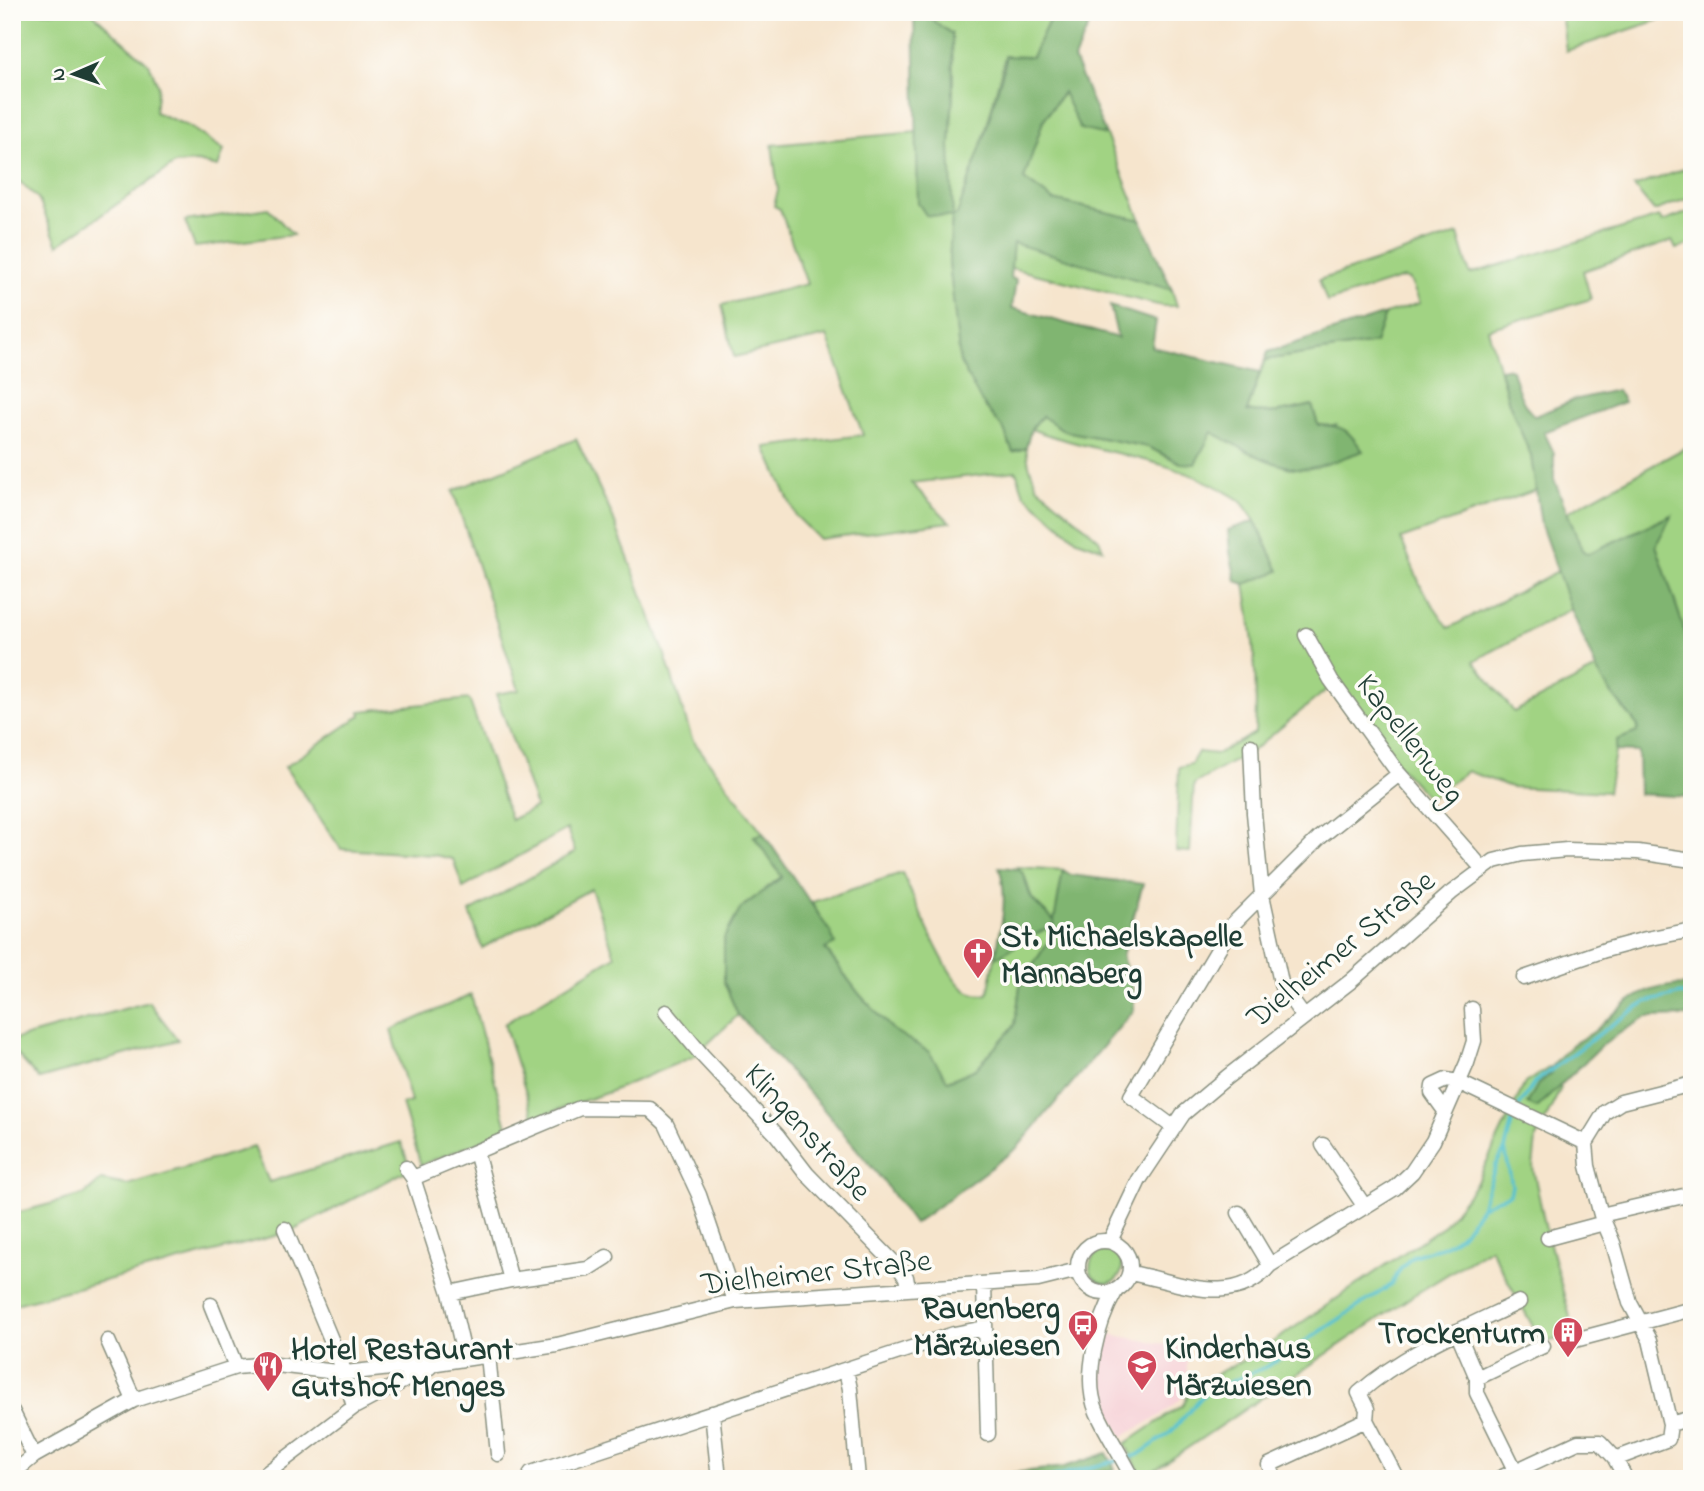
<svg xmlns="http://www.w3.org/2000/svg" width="1704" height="1491" font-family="'Indie Flower',sans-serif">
  <rect width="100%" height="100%" fill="#fdfcf7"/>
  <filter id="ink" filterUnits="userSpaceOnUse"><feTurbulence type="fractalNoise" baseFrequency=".0143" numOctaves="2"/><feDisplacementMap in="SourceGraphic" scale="14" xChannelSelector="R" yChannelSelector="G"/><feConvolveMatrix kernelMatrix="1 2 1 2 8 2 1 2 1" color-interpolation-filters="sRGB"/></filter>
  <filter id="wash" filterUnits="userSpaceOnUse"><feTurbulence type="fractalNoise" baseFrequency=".00686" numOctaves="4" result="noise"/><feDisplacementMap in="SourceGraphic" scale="28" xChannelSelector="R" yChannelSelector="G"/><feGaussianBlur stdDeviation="1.57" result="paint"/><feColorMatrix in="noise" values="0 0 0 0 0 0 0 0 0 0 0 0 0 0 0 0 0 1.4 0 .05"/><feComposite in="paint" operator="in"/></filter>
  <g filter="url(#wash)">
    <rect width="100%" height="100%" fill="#f6e5cd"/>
    <!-- built -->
    <path fill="#f6cfd5" d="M1109,1334l77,14 2,35 -8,17 -17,14 -41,23 -27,-53z"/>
    <!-- green -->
    <path fill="#a1d383" stroke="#60885c" stroke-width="2" d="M12,12h79l58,52 9,21 -3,27 33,14 36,24 -6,17 -21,-5 -22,2 -117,81 -20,-47 -26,-23z
      M921,12h132l-21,45h-27l-21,80 -27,78 -5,2 -3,45 11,100 21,39 23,29 9,22 13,-4 3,17 8,21 62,53 4,10 -26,-9 -53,-46 -8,-23 -105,12 39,39 -131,17 -23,-23 -31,-69 98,-12 -36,-99 -93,21 -12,-52 85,-21 -27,-75 -6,-3 4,-16 -6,-45 145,-13 1,71 32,-58 3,-52 -1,-59z
      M1561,12h121l-116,39z
      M1064,92l16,37 26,6 35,85 -88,-20 -29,-21 19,-58z
      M1692,166v31l-38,14 -20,-24z
      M268,208l25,27 -98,12 -10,-26z
      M1692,211v32l-16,6 -4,-8 -89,30 8,28 -103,30 21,74 22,53 5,34 -135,49 21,50 27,39 109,-57 13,38 -97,52 40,51 82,-43 13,21 29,36v6l-21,8 -9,52 -97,-5 -44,-16 -38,28 -36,-39 -57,-78 -81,67 -61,35 -4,68 -14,-1 3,-84 12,-3 7,-12 19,2 38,-21c3,-52 -1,-98 -10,-149l34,-13c-11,-23 -20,-48 -36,-67 -5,-7 -15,-10 -22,-15 -59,-33 -128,-36 -190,-60l11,-13 23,15 83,16 33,16 31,-31 44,22 34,14 46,-43h-18l-6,-20c-23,6 -42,10 -65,6l18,-51 110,-17 10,-29 35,-11 -10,-23 -7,-2 -76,24 -8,-22 139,-46 12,40 189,-57 3,5z
      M1012,242l160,48 5,16h-15l-151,-38z
      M576,439l35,74 26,68 27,71 28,87 71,94 -9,4 28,39 -41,32 -17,74 14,33 -43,41 -86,36 -75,26 -30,-94 111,-68 -24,-67 -109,59 -12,-36 105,-60 -8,-23 -104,59 -10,-29 -19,-4 -93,-6 -56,-82 76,-52 -1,-4 109,-12 42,121 25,-13 -40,-113 23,-4 -66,-199z
      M1692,444v194h-5l-31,-93 15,-30 -83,39 -6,-4 -15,-38z
      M1017,867l46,3 -8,52 -6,18 -29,46 -5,39 -39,44 -29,12 -18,-29 -36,-22 -33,-35 -35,-47 9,-5 -22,-41 90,-29c13,26 41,98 61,115 7,6 17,8 25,6l7,-36 60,-36 -23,-23 -7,-22z
      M471,995l37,135 -87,35 -19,-61 9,-2 -20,-72z
      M149,1002l29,38 -139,39 -22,-25 -5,1v-15z
      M1549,1068l12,20 -25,50 -3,30 13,62 29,105 -33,8 -52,-95 -76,47 -271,183 -18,-34 58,-39 10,-20 61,-30 189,-129 33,-42 49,-101z
      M401,1142l9,27 -120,63 -278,73v-91l72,-19 17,-15 26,5 127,-38 15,35z
      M1090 1267a16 16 0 1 1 32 0a16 16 0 1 1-32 0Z"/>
    <!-- forest -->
    <path fill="#80b571" stroke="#507952" stroke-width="2" d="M914,12h7l31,22 1,59 -3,52 3,72 4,-2 27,-78 21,-73v-8l27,1 21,-45h42l-21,47 32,76 -26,-6 -17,-37 -20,29 -19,58 29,21 88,20 31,70 -159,-47 -3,35 6,2 -4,28 106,30 -8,-32 46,15 -4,26 108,25 -13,39c23,5 43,-1 65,-6l6,20c26,0 30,5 45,26 -17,5 -35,14 -53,17 -28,5 -73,-22 -98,-36l-17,32 -14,-1 -33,-16 -83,-16 -23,-15 -11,13 -5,19 -13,4 -9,-22 -23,-29 -21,-39 -11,-100 3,-45 -26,-2 -8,-12z
      M1385,314l-10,29 -110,17 3,-8z
      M1506,368l6,2c5,16 9,35 23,46l39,-16 43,-10 7,12 -80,30 10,21v26l28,71 5,4 85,-39 -16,30 31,93h5v159l-53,-3 -1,-42 -23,-1 2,-11 20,-8 1,-6 -29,-36 -13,-21 -25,-60 -30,-84 -10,-69 -22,-53 -9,-34z
      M1255,521l24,50 -34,13 -9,-3 -6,-29 -2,-22z
      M763,833l68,100 4,11 -10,5 35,46 33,35 36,22 19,29 28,-12 39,-44 5,-39 29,-46 5,-16 -59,34c6,-31 14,-60 4,-91 32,1 21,6 32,30 5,9 17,16 23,24l9,-51 8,5 72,9 -21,72 12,37v17l-117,138 -103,76 -34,-47 -60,-72 -82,-90 -14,-33v-44l17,-30 41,-31 -28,-41z
      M1692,985v31l-45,1 -21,12 -24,16 -65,63 -10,-4 11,-20 14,-11 -2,-5c7,-8 15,-17 23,-24 7,-5 16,-8 23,-14 34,-31 48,-46 96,-45z
      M1107,1453l8,16 -33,10h-78l9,-6 51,-6z"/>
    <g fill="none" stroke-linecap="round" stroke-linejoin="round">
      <!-- stream -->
      <path stroke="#55c1cf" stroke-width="3.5" d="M1518,1108l17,-26 79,-59 32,-21 35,-8 11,2
        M1481,1207l29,-13 2,-8 -7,-37
        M1127,1458l11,-3 32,-22 36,-41 62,-26 123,-81 10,-17 12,-12 31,-10 19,-13 18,-26 15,-42 9,-16 9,-35
        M1044,1479l76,-19"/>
    </g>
  </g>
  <g filter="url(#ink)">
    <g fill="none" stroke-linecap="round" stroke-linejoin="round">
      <!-- minor casing -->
      <g stroke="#8a9180" stroke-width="17">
        <path id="minor" d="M1306,635l25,45 68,94 84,95
          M1251,746l3,67 8,82 20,92 22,30
          M1524,978l81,-28 41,-11 46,-9
          M666,1012l36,43 75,80 30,39 93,95 6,8 2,11
          M1445,1111l-13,-18 1,-7 13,-6 12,2 128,61
          M1173,1127l-42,-31 102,-172 86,-86 80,-64
          M1323,1145l42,62
          M476,1152l35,128
          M406,1168l7,10 37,115 15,65
          M413,1178l167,-70 70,1 16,15 33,71 36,106
          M1239,1213l31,52
          M1601,1215l91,-21
          M285,1229l60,144 9,34
          M1548,1238l56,-15
          M1110,1241l29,-61 44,-66 44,-37 124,-96 100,-88 43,-32 28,-7 45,-4 71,2 54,8
          M1078 1267a26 26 0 1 1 52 0a26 26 0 1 1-52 0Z
          M1130,1273c47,8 104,37 140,-8l125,-77 17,-16 21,-31 34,-78 7,-22 -2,-32
          M984,1284l4,150
          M1115,1292c-17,30 -33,86 -18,120 10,23 25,44 36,67
          M450,1293l61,-13 77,-11 19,-12
          M211,1305l25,62
          M1457,1331l20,47v15l38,77
          M1575,1340l117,-31
          M108,1341l26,59
          M488,1355l10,99
          M846,1370l4,19 8,90
          M1477,1378l66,-32
          M12,1411l22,45
          M712,1413l7,66
          M1670,1424l-20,-84 -20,-37 -17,-60 -12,-28 -13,-49 -2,-23 19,-31 16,-10 71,-18
          M1615,1459l53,-20 2,-15 22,-6
          M531,1473l423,-139 31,-6
          M12,1474l22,-18 100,-56 102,-33 32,-3 77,9 92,-10 120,-18 178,-44 303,-21 40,-10
          M259,1479l95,-72 76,-40
          M1275,1479l-6,-14 97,-45
          M1397,1479l-31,-59 1,-11 -8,-16c45,-40 106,-65 160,-91
          M1498,1479l80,-37h22l14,15 12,22"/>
      </g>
      <!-- minor -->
      <use href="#minor" stroke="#fff" stroke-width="14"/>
    </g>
  </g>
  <!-- icons -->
  <defs>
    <g id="church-pin" transform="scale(1.575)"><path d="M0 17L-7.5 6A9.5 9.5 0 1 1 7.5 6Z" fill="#d1495b" stroke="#fdfcf7"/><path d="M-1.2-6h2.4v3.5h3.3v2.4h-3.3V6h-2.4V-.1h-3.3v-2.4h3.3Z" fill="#fff"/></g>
    <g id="bus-pin" transform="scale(1.575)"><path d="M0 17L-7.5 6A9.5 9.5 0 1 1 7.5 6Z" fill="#d1495b" stroke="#fdfcf7"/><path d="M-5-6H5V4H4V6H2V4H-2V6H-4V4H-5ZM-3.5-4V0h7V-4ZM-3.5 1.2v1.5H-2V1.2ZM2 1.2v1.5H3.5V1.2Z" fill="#fff"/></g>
    <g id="building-pin" transform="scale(1.575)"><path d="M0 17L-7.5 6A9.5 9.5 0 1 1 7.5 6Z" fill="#d1495b" stroke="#fdfcf7"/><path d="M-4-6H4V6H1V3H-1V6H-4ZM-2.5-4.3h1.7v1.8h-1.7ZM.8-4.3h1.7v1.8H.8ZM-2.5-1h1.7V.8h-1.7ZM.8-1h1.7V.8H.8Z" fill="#fff"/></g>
    <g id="school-pin" transform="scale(1.575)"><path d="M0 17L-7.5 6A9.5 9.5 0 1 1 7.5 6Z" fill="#d1495b" stroke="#fdfcf7"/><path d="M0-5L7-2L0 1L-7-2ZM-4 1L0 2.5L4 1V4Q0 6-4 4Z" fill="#fff"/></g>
    <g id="restaurant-pin" transform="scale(1.575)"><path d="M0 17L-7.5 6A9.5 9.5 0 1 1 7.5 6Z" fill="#d1495b" stroke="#fdfcf7"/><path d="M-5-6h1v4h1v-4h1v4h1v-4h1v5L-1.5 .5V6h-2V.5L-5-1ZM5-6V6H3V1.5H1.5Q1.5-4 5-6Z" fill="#fff"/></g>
  </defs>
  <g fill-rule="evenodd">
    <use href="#church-pin" x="978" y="953"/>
    <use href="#bus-pin" x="1083" y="1325"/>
    <use href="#building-pin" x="1568" y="1332"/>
    <use href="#school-pin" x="1142" y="1365"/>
    <use href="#restaurant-pin" x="268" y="1366"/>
  </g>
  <g text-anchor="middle" stroke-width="7" stroke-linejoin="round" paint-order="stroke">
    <!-- street labels -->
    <g font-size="32" fill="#1f3d34" stroke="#fdfcf7">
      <text transform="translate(1412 738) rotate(52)" y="11">Kapellenweg</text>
      <text transform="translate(1340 948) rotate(-39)" y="11">Dielheimer Straße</text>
      <text transform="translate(809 1131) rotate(48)" y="11">Klingenstraße</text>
      <text transform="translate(816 1271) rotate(-6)" y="11">Dielheimer Straße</text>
    </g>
    <!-- poi labels -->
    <g font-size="32" font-weight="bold" fill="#1f3d34" stroke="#fdfcf7" text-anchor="start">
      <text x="1001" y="946">St. Michaelskapelle<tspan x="1001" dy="37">Mannaberg</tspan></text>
      <text x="1060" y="1318" text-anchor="end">Rauenberg<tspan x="1060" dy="37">Märzwiesen</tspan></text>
      <text x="1545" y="1343" text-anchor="end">Trockenturm</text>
      <text x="1165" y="1358">Kinderhaus<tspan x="1165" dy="37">Märzwiesen</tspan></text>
      <text x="291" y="1359">Hotel Restaurant<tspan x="291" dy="37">Gutshof Menges</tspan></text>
    </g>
  </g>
  <!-- margin -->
  <rect width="1704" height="1491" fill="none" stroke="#fdfcf7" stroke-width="42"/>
  <!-- north arrow -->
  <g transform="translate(74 74) rotate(268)" stroke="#fdfcf7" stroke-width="5" paint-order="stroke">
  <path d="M0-5L12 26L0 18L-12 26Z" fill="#1f3d34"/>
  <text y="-10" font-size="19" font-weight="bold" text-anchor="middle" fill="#1f3d34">N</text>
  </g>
</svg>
